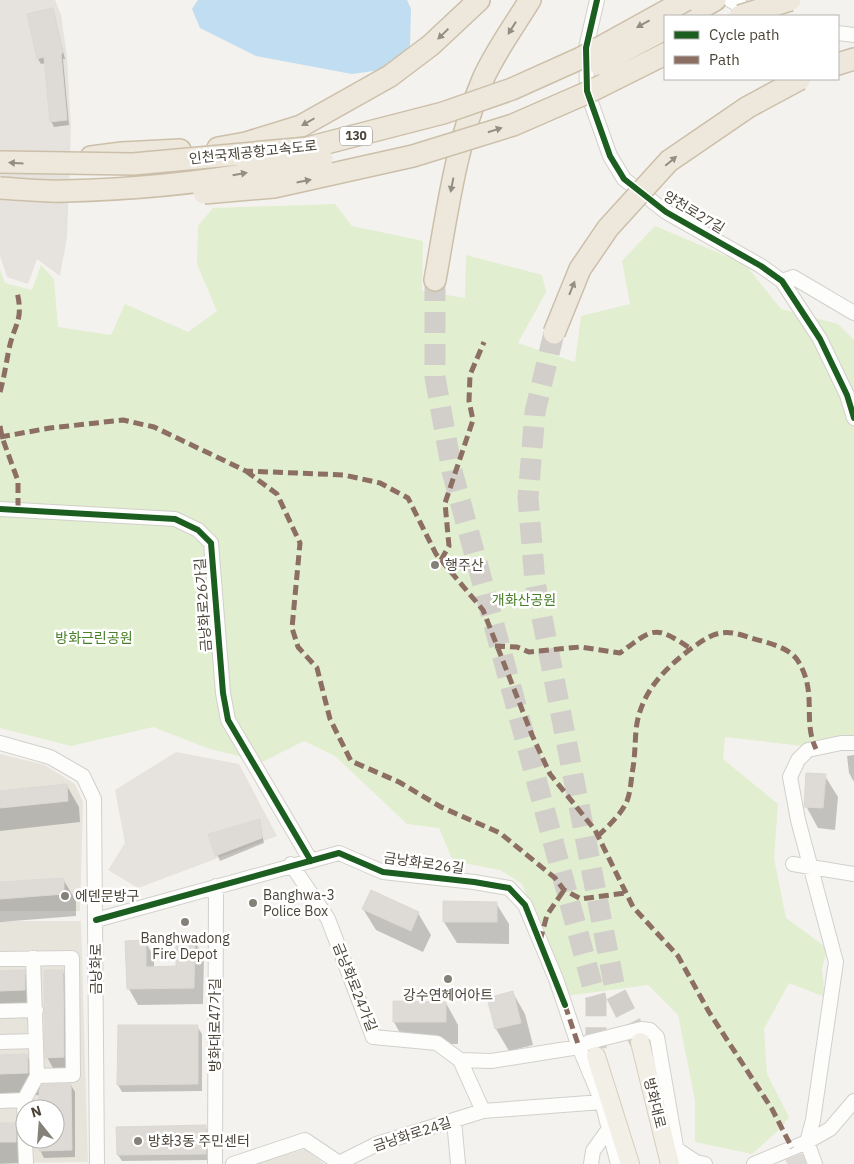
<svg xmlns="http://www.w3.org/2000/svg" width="854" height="1164" font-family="'IBM Plex Sans','Noto Sans KR',sans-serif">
  <rect width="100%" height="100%" fill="#f4f2ee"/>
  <!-- residential -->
  <path fill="#e7e4dc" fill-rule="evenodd" d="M0,754l45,11 30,19 8,18 -3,109h-80z
    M0,921h81l7,241 -88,1zM25,1109h30v30h-30z
    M305,1149l19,15h-70z"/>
  <!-- industrial -->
  <path fill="#e6e2de" d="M0,0h55l6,15 6,42 4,71 -4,109 -7,39 -23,-17 -9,25 -21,-7 -7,-21z
    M176,752l63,12 38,72 -139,52 -30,-18 17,-27 -10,-53z"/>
  <!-- green -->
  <path fill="#e1eecf" d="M335,204l17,22 71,15 -1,50 43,7 1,-43 76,20 4,17 -28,51 57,19 6,-46 49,-12 -8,-43 33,-35 90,38 36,45 57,15 16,16v398l-52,8 -77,-9 -2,22 55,45 -4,54 12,60 41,30 -5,21 3,28 -36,-14 -25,46 3,45 22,43 -9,12 -28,25 -57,-12v-42l-17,-85 -30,-30 -82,11 -44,-112 -22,-14 -47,-9 -14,-33 -32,-4 -72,-68 -31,-15 -42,21 -52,-13 -57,-22 -82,19 -71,-18v-459l5,14 27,7 9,-25 13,14 4,48 53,8 14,-31 63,28 29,-21 -20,-47 1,-38 15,-18z"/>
  <!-- water -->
  <path fill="#c0ddf1" d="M198,0h209l4,9 -1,37 -29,24 -29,4 -96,-18 -56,-28 -8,-19z"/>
  <!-- shadow -->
  <path fill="#0003" d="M53,9l12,50h-2l6,66 -15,2 -3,-6 -5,-58 -5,1 -3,-5z
    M854,755v27l-5,-9 -2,-17z
    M825,776l13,21 -3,33 -17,-2 -12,-22z
    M67,786l12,21 1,15 -80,9v-38z
    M259,821l5,22 -44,18 -10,-26z
    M63,879l13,22v15l-76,6v-38z
    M496,903l13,21v20l-52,-1 -13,-21z
    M363,909l55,4 13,22 -8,17 -47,-22z
    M194,940l10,16 -1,48 -65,1 -9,-16 16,-48 9,16v11h24z
    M24,972l12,21 1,19 -37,1v-40z
    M63,972l12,21 1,85 -17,1 -12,-22z
    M513,993l12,21 8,31 -24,6 -13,-22 -7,-30z
    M446,1003l12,22v19h-52l-12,-22z
    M197,1026l5,8v57l-80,1 -4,-7z
    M27,1056l12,21 1,15 31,-7 4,7v65l-31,1 -4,-8v-11h15v-30h-15v-14l-40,1v-39z
    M0,1124h15l13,22v17l-28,1z
    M205,1127l4,6v27l-87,1 -4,-6z"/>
  <!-- building -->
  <path fill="#dedbd6" stroke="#dcd9d4" d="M53,8l10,45 -2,1 6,66 -17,2 -6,-65 -7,2 -10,-45z
    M806,773l20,1 -3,34 -19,-1z
    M67,784l1,17 -68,7v-17z
    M260,819l2,19 -47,18 -7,-22z
    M64,878v16l-64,5v-17z
    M371,890l48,22 -8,19 -49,-22z
    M443,901l54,1v20h-54z
    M176,938l19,1 -1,49 -67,1 -2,-48 21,-1v27l30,-1z
    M25,970v20l-25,1v-20z
    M44,970h19l1,87 -19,1z
    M513,991l8,32 -26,6 -8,-31z
    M393,1001l53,1v20h-53z
    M118,1025h80v59l-81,1z
    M27,1054l1,19 -28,1v-19z
    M71,1084l1,66 -33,1v-12h16v-30h-16v-18l3,-6z
    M0,1123h16v19h-16z
    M206,1125v29l-89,1 -1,-28z
    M802,1154l4,10h-18l-2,-4z"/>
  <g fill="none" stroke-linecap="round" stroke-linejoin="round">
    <!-- highway-tunnel -->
    <path stroke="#d2cfca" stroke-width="21" stroke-dasharray="21 11" stroke-linecap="butt" d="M435,280v97l17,94 144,528v57
      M554,333l-19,79 -7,86 7,84 81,412 24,48"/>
    <!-- minor casing -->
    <g stroke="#d2d0cb" stroke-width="16">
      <path id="minor" d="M597,0l-11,48 1,43 23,65 14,23 42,33 95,54 21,15 38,58 27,56 7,23
        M730,0l24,13
        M838,33l16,2
        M782,281l11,-4 61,36
        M0,509l175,10 23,11 13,13 12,150 5,27 83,141
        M0,743l50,14 33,19 11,23 3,365
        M291,864l37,55 45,118 64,6 23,17 23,51
        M793,864l61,10
        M96,920l243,-67 44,19 91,10 35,6 16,17 31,74 23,68 -88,14 -31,-1
        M33,958l4,118
        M0,959l72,-1 1,117 -36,1 -13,24
        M0,1011l36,-1
        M0,1042l36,-1
        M0,1101l24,-1 1,37
        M454,1120l4,44
        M25,1139l1,25
        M675,1148l21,14 9,2
        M339,1163l38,-19 106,-33 119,-9
        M215,1164l1,-278
        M233,1164l72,-24 34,23
        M591,1164l2,-13 15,-21
        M618,1164l-16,-62 -23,-55 10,-5 52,-13 9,1 7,7 22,127
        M754,1164l53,-22 23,-13 24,-28
        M815,1164l-8,-22 6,-22 23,-158 -38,-142 -8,-43 8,-17 10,-10 33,-7h13"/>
    </g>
    <!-- major casing -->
    <g stroke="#d6cebb" stroke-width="20">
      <path id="major" d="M640,1042l30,122
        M596,1056l34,108"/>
    </g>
    <!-- highway casing -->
    <g stroke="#ccbfa9" stroke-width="24">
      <path id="highway" d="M687,16l28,-16
        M838,64l16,-5
        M218,148l28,-5 55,-17 89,-50 41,-31 48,-45
        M91,157l31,-4 58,-3
        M435,280c12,-67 21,-137 48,-201 12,-27 31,-53 47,-79"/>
    </g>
    <!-- minor -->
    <use href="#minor" stroke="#fdfdfc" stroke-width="14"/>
    <!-- major -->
    <use href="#major" stroke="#f2efe6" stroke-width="18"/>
    <!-- highway -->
    <use href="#highway" stroke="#ede8db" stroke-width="21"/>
    <!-- highway-bridge casing -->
    <g stroke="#ccbfa9" stroke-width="24" stroke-linecap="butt">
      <path id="highway-bridge" d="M740,16l50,-16
        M599,64l66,-35
        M0,162l133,2 174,-16 136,-35 69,-24 69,-31 105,-58
        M0,188c21,1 43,4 65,3 85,-2 174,-12 257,-32
        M204,193l70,-6 139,-31 100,-31 78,-34 74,-37
        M554,333l26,-64 28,-41 61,-67 79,-54 52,-28"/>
    </g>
    <!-- highway-bridge -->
    <use href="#highway-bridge" stroke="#ede8db" stroke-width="21"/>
    <!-- quiet -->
    <path stroke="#8d6e63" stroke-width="5" stroke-dasharray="10 5" stroke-linecap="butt" d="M0,392c4,-14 6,-28 9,-43 5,-25 15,-28 8,-57
      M0,426l2,11 16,44v29
      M0,437l50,-9 73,-8 31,7 92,44 98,4 36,8 28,15 28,56 47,56 49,125 18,39 45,56 38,77 45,49 31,56 63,97 20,39
      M246,471l31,23 23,49 -8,85 6,19 19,21 13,51 21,42 48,21 42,25 59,26 55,45 9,12 17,9 44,-6
      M441,560l8,-14 -4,-43 28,-83 -4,-19 1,-26 14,-33
      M495,646l22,1 12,5 51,-5 40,6c34,-25 34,-29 71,-4
      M598,836c10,-10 23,-21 29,-35 4,-10 4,-23 6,-33 2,-13 2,-25 3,-38 4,-37 28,-61 56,-82 21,-15 30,-20 56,-11 15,5 41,9 50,24 20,32 4,59 18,88
      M540,941l7,-26 17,-25
      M565,1005l14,42"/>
    <!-- cycleway casing -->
    <g stroke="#fff" stroke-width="9">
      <path id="cycleway" d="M597,0l-11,48 1,43 23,65 14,23 42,33 95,54 21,15 38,58 27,56 7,23
        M0,509l175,10 23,11 13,13 12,150 5,27 83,141
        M96,920l243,-67 44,19 91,10 35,6 16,17 40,100"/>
    </g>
    <!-- cycleway -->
    <use href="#cycleway" stroke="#1b5e20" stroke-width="6"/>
  </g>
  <!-- one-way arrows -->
  <defs><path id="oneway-solid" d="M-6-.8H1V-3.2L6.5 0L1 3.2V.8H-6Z" transform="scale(1.25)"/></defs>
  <g fill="#948e82">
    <use href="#oneway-solid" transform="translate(643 24) rotate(151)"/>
    <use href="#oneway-solid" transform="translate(512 28) rotate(122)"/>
    <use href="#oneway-solid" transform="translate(443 34) rotate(136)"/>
    <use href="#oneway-solid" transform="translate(308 122) rotate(150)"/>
    <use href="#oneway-solid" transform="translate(495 130) rotate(-17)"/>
    <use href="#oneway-solid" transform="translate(671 161) rotate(-40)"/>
    <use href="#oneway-solid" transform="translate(16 163) rotate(-177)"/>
    <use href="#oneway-solid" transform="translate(240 174) rotate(-10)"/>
    <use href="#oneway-solid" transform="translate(304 181) rotate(-11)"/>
    <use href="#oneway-solid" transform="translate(452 185) rotate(101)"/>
    <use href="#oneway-solid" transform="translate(572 288) rotate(-68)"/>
  </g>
  <!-- markers -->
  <g fill="#868178" stroke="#fff" stroke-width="2">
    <circle cx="435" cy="565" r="5"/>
    <circle cx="65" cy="896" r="5"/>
    <circle cx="253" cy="903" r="5"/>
    <circle cx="185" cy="922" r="5"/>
    <circle cx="448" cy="979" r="5"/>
    <circle cx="138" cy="1141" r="5"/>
  </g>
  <g text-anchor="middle" stroke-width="5" stroke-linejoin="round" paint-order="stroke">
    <!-- shield labels -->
    <rect fill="#fff" stroke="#817c74" stroke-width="1" x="340" y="126.5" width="32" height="19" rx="4"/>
    <g font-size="12" font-weight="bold" fill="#4b4439">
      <text x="356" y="140">130</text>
    </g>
    <!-- street labels -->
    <g font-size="14" fill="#4b4439" stroke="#fff">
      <text transform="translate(253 152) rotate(-6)" y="5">인천국제공항고속도로</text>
      <text transform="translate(694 212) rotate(31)" y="5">양천로27길</text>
      <text transform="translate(203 605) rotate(-94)" y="5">금낭화로26가길</text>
      <text transform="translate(424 863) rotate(8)" y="5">금낭화로26길</text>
      <text transform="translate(96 969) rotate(-90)" y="5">금낭화로</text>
      <text transform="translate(355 987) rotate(68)" y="5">금낭화로24가길</text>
      <text transform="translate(215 1025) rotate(-90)" y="5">방화대로47가길</text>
      <text transform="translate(655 1103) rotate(76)" y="5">방화대로</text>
      <text transform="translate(412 1134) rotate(-18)" y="5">금낭화로24길</text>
    </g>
    <!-- poi labels -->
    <g font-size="14" fill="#4b4439" stroke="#fff" text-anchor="start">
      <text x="445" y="570">행주산</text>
      <text x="263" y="900">Banghwa-3<tspan x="263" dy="16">Police Box</tspan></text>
      <text x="75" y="901">에덴문방구</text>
      <text x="185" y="943" text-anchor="middle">Banghwadong<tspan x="185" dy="16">Fire Depot</tspan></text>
      <text x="448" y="1000" text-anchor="middle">강수연헤어아트</text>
      <text x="148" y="1146">방화3동 주민센터</text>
    </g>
    <!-- park labels -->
    <g font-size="14" fill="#4a7f2a" stroke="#fff">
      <text x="524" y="605">개화산공원</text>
      <text x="94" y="643">방화근린공원</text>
    </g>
  </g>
  <!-- legend -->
  <rect x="664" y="15" width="175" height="65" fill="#ffffff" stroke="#b7b4b0"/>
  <rect x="674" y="31" width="25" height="8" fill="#1b5e20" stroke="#b7b4b0"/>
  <text x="709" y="40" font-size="15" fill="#4b4439">Cycle path</text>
  <rect x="674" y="56" width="25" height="8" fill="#8d6e63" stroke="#b7b4b0"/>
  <text x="709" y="65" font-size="15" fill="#4b4439">Path</text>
  <!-- north arrow -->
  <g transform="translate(40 1124) rotate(343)"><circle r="24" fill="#ffffff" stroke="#b7b4b0"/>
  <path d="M0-4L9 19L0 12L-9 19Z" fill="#868178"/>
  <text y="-8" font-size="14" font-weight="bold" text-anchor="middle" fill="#4b4439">N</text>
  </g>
</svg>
